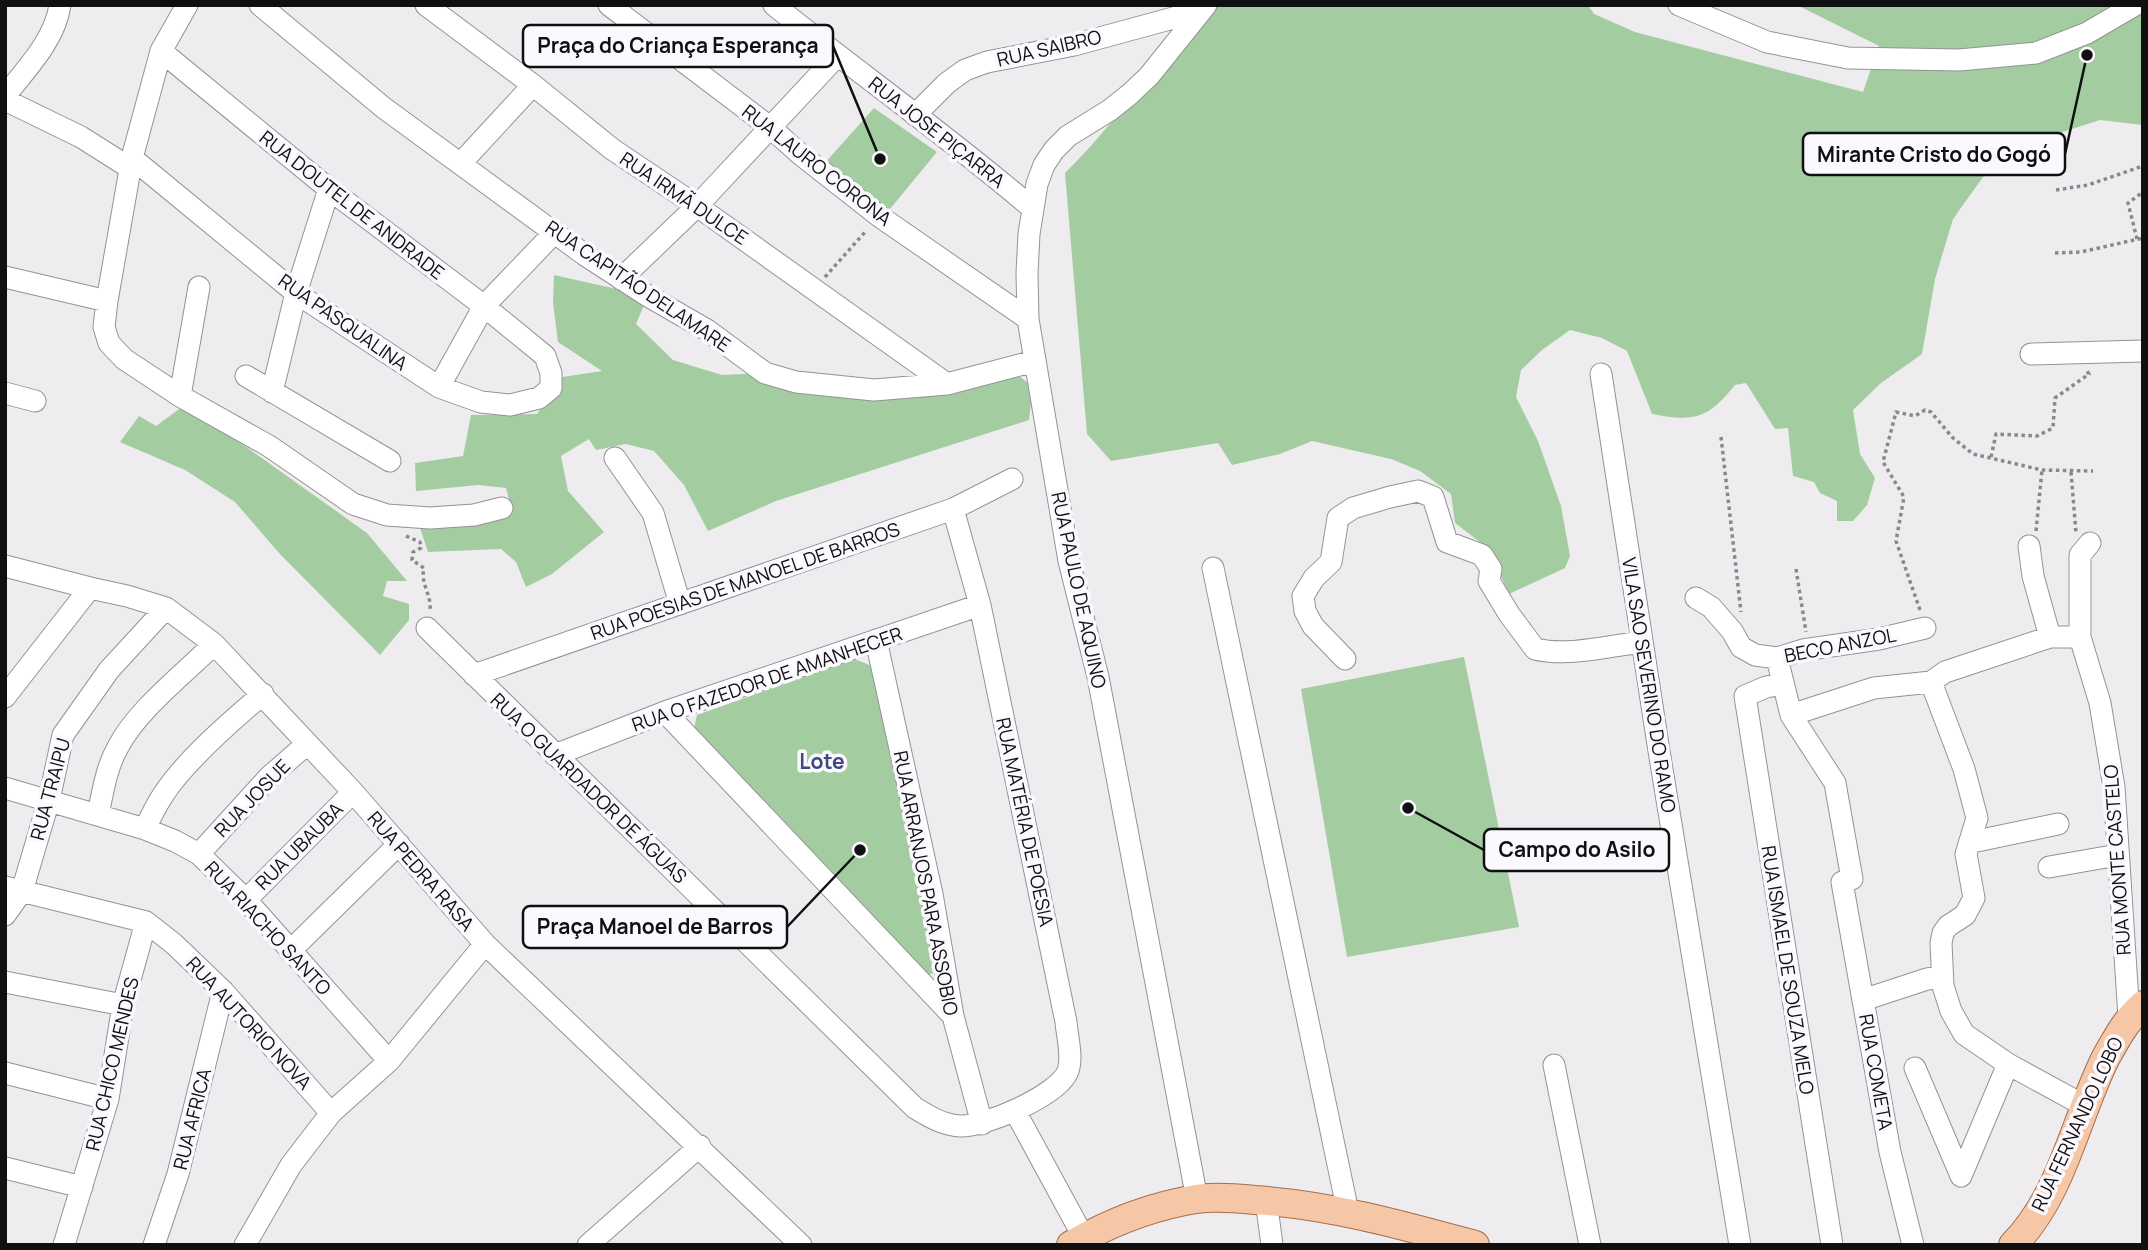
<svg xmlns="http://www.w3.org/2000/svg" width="2148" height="1250" font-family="Manrope,sans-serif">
  <rect width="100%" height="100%" fill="#efecf0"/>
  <!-- green -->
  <path fill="#a3cda0" d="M1210,5h378l6,9 41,18 228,60 16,-46 -82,-41h346v120l-43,-5 -53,17 -64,40 -30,42 -18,60 -13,75 -41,29 -28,27 7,44 15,24 -8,27 -14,16h-16v-20l-17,-8 -6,-11 -21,-6 -5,-48 -13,1 -29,-46 -11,2c-27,34 -41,37 -83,29l-25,-63 -25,-13 -32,-8 -28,20 -21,20 -5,27 22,44 23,65 9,50 -5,12 -56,26 -20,-45 -34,-26 -4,-29 -31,-23 -29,-12 -79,-18 -32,13 -48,11 -14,-22 -107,18 -24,-27 -22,-261c53,-51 92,-116 145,-168z
    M874,108l63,44 -52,63 -62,-50z
    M554,275l94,21 -12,28 37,36 49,15 43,-2 109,17 135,-22 24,19 -4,33 -253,81 -68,30 -24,-46 -30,-34 -28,-7 -30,6 -7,-11 -28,17 7,35 36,41 -52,42 -26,13 -10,-25 -15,-13 -73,3 -8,-24 92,-17 -6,-23 -28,-3 -62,6 -1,-28 48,-7 8,-41 66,-1 25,-37 40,-6 -44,-29 -5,-39z
    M182,407l60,37 125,89 40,48h-20l-4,15 26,8v16l-29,35 -101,-102 -44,-51 -50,-32 -65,-28 19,-26 17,10z
    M1464,657l55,270 -172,30 -46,-268z
    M854,659l18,7 65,306 -10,3 -233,-246 3,-14z"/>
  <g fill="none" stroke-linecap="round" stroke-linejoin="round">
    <!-- minor casing -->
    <g stroke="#959296" stroke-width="23">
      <path id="minor" d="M187,5l-26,46 -29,107 -25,143 -3,26 5,16 15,16 56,37 89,50 84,58 34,11 43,3 44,-3 28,-7
        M260,5l124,103 201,147 63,41 59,34 58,43 31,9 78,8 73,-6 88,-23
        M426,5l107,80 79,64 85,57 250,178
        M609,5l162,123 29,26 79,62 149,103
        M774,5c86,69 175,132 258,203
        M1679,5l88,37 81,16 111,2 77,-7 51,-20 48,-28
        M5,96c21,-27 50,-56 55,-91
        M5,100l76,37 49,31
        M915,115l32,-32 18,-13 22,-8 87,-17 125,-34
        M132,158l164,135 143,94 42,15 29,3 29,-7 12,-10v-15l-6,-17 -61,-50 -155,-117 -168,-138
        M461,163l72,-78
        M5,277l102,24
        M621,279l76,-73 140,-150
        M2031,354l112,-3
        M1601,374l58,377 81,494
        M246,376l144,85
        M439,387l45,-81 71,-74
        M272,392l24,-99 33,-104
        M5,393l30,8
        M180,396l19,-109
        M615,458l38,55 27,91
        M2090,543l-10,12v82l20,66 14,84 15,230
        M2029,546l4,30 17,61
        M5,566l85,22 37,8 39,12 48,36 139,148 132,152 316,301
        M1213,568l135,644
        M1696,598l15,9 21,24 9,16 14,8 22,3 26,-8 76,-11 46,-11
        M427,628l488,480c15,9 28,17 45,18 25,1 99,-31 108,-55 5,-14 -1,-35 -2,-49l-86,-417 -27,-96
        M876,640l56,254 21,122 29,108
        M1777,658l14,57 44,68 17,96 -10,3 3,17 45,253 23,93
        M1345,659l-32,-33 -8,-15 -2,-15 11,-18 17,-16 7,-44 15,-10 37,-11 28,-6 15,6 14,45 35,13 9,14 -2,12 20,33 26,35c33,8 73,-3 107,-7
        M474,675l479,-166 59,-30
        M1931,682l33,87 13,49 -11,36 8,44 -9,17 -17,11 -5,7 -2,10 2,43 8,25 13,23 44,30 77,42
        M1783,684l-17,3 -21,9 87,549
        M5,697l85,-109
        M665,712l288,304
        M1791,715l83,-27 57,-6 14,-10 105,-35h30
        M555,755l110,-43 315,-107
        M5,788l140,41 30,12 24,13 47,46 143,161
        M98,814c5,-22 8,-46 20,-67 19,-37 66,-73 96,-103
        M145,829c5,-11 11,-23 18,-34 22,-34 68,-74 100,-101
        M1972,842l86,-18
        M199,854l70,-77 38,-33
        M2049,867l69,-12
        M5,887l141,35 28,22 49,47 108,122
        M246,900l107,-108
        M5,915l17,-24 27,-91 14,-65 46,-65 57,-62
        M290,951l109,-107
        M5,982l118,23
        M1863,1000l64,-21 15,-2
        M1554,1065l36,180
        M1915,1068l46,108
        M5,1073l103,26
        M1015,1111l69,127
        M5,1168l77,19
        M1961,1176l47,-112
        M1197,1199l-99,-522 -29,-116 -41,-242 -1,-46 2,-39 8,-50 7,-19 10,-15 14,-14 42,-26 20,-16 19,-18 57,-71
        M1266,1200l6,45
        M64,1245l44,-146 15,-94 23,-83
        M154,1245l24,-71 45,-183
        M245,1245l46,-80 40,-52 58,-52 96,-117
        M588,1245l112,-99"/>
    </g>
    <!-- major casing -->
    <g stroke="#a26e4c" stroke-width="30">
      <path id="major" d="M1071,1245c38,-22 82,-39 125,-46 19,-3 40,-1 59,1 76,5 147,25 220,45
        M2013,1245c50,-51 62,-126 93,-188 11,-19 20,-37 37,-52"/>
    </g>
    <!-- path -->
    <path stroke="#8a888b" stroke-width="3.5" stroke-dasharray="3.5 3.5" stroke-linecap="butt" d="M2056,190l32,-5 55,-19
      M2137,239l-9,-36 15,-11
      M2055,253l26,-1 62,-14
      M825,277l41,-46
      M1721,437l20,175
      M1991,457l5,-23 41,2 16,-8 2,-30 34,-24 -3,-4
      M2071,472l5,61
      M2036,531l6,-61
      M406,536l14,6 1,6 -8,4 -1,8 12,8c-4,16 8,27 6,43
      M1796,569l10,63
      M1920,610l-24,-69 8,-44 -21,-35 13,-50 19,4 10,-6 6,2 22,26 20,16 69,16 51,1"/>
    <!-- minor -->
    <use href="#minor" stroke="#fff" stroke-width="21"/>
    <!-- major -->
    <use href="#major" stroke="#f6c7a6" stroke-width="28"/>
  </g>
  <g text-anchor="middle" stroke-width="7" stroke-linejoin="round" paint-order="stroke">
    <!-- street labels -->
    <g font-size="19" fill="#100f11" stroke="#fcf9fe">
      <text transform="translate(1049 48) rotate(-13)" y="7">RUA SAIBRO</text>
      <text transform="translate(937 132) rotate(38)" y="7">RUA JOSE PIÇARRA</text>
      <text transform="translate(817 165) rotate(38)" y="7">RUA LAURO CORONA</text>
      <text transform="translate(684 198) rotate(34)" y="7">RUA IRMÃ DULCE</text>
      <text transform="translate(352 205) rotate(38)" y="7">RUA DOUTEL DE ANDRADE</text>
      <text transform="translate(638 286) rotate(34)" y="7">RUA CAPITÃO DELAMARE</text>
      <text transform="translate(343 322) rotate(35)" y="7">RUA PASQUALINA</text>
      <text transform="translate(745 581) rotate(-19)" y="7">RUA POESIAS DE MANOEL DE BARROS</text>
      <text transform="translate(1079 590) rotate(78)" y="7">RUA PAULO DE AQUINO</text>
      <text transform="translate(1840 645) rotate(-11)" y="7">BECO ANZOL</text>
      <text transform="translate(767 679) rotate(-19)" y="7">RUA O FAZEDOR DE AMANHECER</text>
      <text transform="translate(1649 685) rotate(81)" y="7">VILA SAO SEVERINO DO RAMO</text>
      <text transform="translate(589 788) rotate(44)" y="7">RUA O GUARDADOR DE ÁGUAS</text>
      <text transform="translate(50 789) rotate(-75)" y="7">RUA TRAIPU</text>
      <text transform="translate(252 798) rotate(-46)" y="7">RUA JOSUE</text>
      <text transform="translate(1025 822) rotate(78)" y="7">RUA MATÉRIA DE POESIA</text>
      <text transform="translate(299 846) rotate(-45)" y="7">RUA UBAUBA</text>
      <text transform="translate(2117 860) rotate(-94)" y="7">RUA MONTE CASTELO</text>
      <text transform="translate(421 871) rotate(49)" y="7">RUA PEDRA RASA</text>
      <text transform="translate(926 883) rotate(79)" y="7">RUA ARRANJOS PARA ASSOBIO</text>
      <text transform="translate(268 928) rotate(47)" y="7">RUA RIACHO SANTO</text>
      <text transform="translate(1788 970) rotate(81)" y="7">RUA ISMAEL DE SOUZA MELO</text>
      <text transform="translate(249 1023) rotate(47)" y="7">RUA AUTORIO NOVA</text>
      <text transform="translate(112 1064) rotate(-77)" y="7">RUA CHICO MENDES</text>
      <text transform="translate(1876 1072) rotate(80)" y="7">RUA COMETA</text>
      <text transform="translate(192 1119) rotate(-76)" y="7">RUA AFRICA</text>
      <text transform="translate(2077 1124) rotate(-65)" y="7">RUA FERNANDO LOBO</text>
    </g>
    <!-- neighbourhood labels -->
    <g font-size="21" font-weight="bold" fill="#404784" stroke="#fcf9fe">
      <text x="822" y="769">Lote</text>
    </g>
  </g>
  <!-- callouts -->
  <path fill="none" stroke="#100f11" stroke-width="2.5" d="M880 159L833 46M2087 55L2065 154M1408 808L1484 850M860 850L787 927"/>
  <g fill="#100f11" stroke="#fcf9fe" stroke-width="2.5">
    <circle cx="880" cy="159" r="7"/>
    <circle cx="2087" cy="55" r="7"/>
    <circle cx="1408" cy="808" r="7"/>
    <circle cx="860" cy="850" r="7"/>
  </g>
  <g fill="#fcf9fe" stroke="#100f11" stroke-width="2.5">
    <rect x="523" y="25" width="310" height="42" rx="7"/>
    <rect x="1803" y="133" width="262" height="42" rx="7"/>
    <rect x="1484" y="829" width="185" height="42" rx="7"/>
    <rect x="523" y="906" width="264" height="42" rx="7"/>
  </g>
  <g font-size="21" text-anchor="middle" font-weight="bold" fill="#100f11">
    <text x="678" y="53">Praça do Criança Esperança</text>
    <text x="1934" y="162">Mirante Cristo do Gogó</text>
    <text x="1577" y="857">Campo do Asilo</text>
    <text x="655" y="934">Praça Manoel de Barros</text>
  </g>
  <!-- border -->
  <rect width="2148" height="1250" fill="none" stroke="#100f11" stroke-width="14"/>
</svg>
